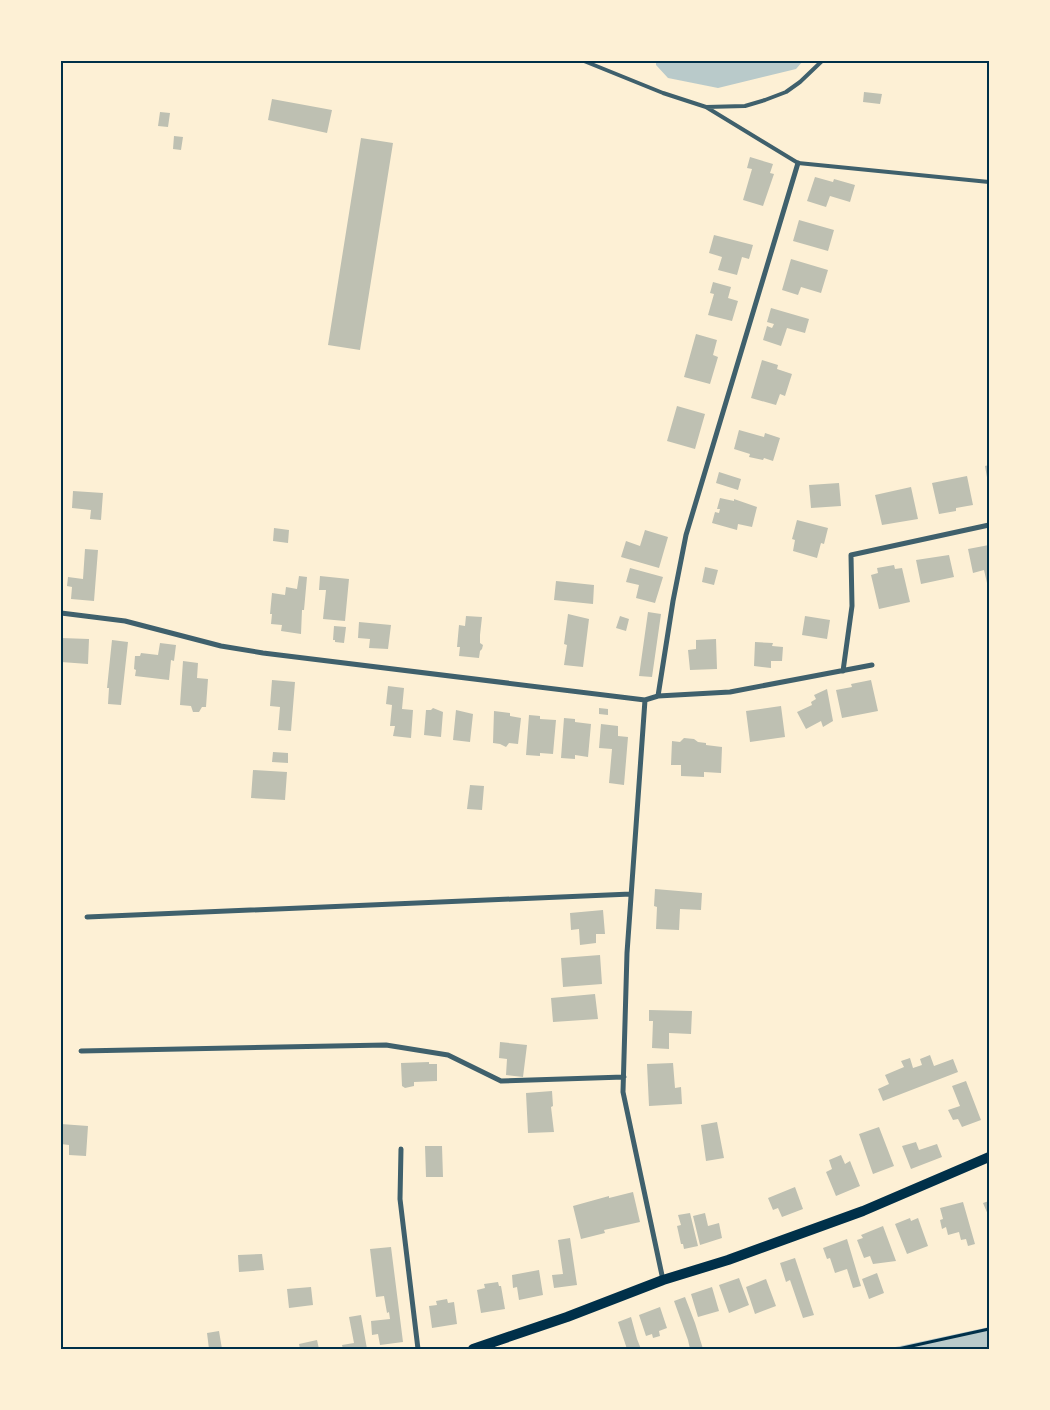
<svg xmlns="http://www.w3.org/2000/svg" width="1050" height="1410" font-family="'DM Sans',sans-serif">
  <rect width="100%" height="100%" fill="#fdf0d5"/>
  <!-- green -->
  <path fill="#b9caca" d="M656,61h147l-7,8 -78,19 -50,-10 -12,-13z
    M989,1327v22h-103z"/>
  <!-- building -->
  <path fill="#bec0b2" d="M864,92l18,2 -2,10 -17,-2z
    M272,99l60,11 -5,23 -59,-13z
    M160,112l10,1 -2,14 -10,-1z
    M174,136l9,1 -2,13 -8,-1z
    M361,138l32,5 -33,207 -32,-5z
    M750,157l23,7 -3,9 4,1 -11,32 -20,-6 9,-31 -5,-1z
    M815,177l18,5 1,-3 21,6 -5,17 -20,-6 -4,11 -19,-6z
    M799,220l35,10 -6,21 -35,-10z
    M714,235l39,10 -4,14 -7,-2 -5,18 -19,-5 4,-13 -13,-4z
    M791,259l37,11 -7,23 -20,-6 -3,8 -16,-5z
    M713,282l18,5 -3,11 10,3 -6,20 -24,-6 6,-21 -4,-1z
    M771,308l38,11 -4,14 -18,-5 -6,18 -18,-6 4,-14 5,2 2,-4 -7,-2z
    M696,334l21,6 -4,15 5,2 -8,27 -26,-7z
    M762,360l16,5 -1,4 15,5 -7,22 -5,-2 -4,11 -25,-7z
    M677,406l28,8 -10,35 -28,-8z
    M739,430l25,7 1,-4 15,5 -7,23 -9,-3 -1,2 -14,-3 1,-3 -16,-5z
    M989,465v18h-1l-3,-17z
    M719,472l22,7 -3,11 -22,-7z
    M967,476l6,29 -17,3v3l-17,3 -7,-31z
    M839,483l2,23 -30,2 -2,-23z
    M911,487l7,32 -36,6 -7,-30z
    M73,491l30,2 -2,27 -11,-1 1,-9 -19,-2z
    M720,498l14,3v-2l23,8 -5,20 -14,-3 -1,6 -25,-7 3,-11 4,1 1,-4h-3z
    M797,520l31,8 -4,16 -3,-1 -4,15 -24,-7 2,-11 -3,-1z
    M274,528l15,2 -1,13 -15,-2z
    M645,530l23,7 -9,31 -38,-11 5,-16 14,5z
    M989,545v38h-2l-3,-13 -11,3 -5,-24z
    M85,549l13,1 -4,51 -23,-2 1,-12 -5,-1 1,-9 15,2z
    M949,555l5,22 -33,7 -5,-24z
    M894,565l1,4 7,-1 8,34 -31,7 -8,-34 7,-2 -1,-5z
    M705,567l13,3 -4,15 -12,-3z
    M630,568l33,9 -8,26 -19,-5 3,-13 -13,-3z
    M299,576l8,1 -3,33h-2l-1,24 -20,-3 1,-6 -11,-1 1,-10h-2l2,-21 13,2 1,-8 11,2z
    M320,576l29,3 -4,42 -22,-2 3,-29h-7z
    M556,581l38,4 -1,19 -39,-4z
    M648,612l13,2 -9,63 -13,-1z
    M568,614l21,5 -6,48 -19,-2 3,-20 -3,-1z
    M466,616l16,1 -2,18v8l3,2 -1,4 -2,2 -1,7 -20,-2 1,-9h-3l2,-22 6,1z
    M620,616l9,3 -3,12 -10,-3z
    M805,616l25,4 -3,19 -25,-4z
    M359,622l32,3 -3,24 -19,-1 1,-9 -12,-1z
    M334,626l12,1 -2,16 -9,-1v-2h-2z
    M61,638l28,1 -1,25 -27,-2z
    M716,639l1,30 -27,1 -2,-20 8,-1v-9z
    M112,640l16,2 -7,63 -13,-1 1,-16h-2z
    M755,642l18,1 -1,3 11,1 -1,14h-11v7l-17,-2z
    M160,643l16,2 -2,16 -3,-1 -2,20 -34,-4 1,-6 -2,-1 1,-13h5l1,-3 17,2z
    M183,661l15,2 -1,15 11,1 -2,28h-4l-3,5h-6l-2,-6 -11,-1z
    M272,680l23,2 -4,49 -13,-1 2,-23 -10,-1z
    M871,680l7,31 -36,7 -6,-28 16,-3 -1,-3z
    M388,686l16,2 -2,21 11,1 -2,28 -18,-2 2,-10h-5l2,-21 -6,-1z
    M827,689l6,32 -10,6 -2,-6 -15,8 -9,-17 15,-7 -1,-3 5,-3 -2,-4z
    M781,706l4,31 -35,5 -4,-31z
    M433,708l10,4 -2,25 -17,-2 2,-25h5z
    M599,708l9,1v6l-9,-1z
    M456,710l17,4 -3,28 -17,-2z
    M494,711l16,2v3l11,2 -3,26 -9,-1 -3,4 -6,-3 -7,-1z
    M529,715l11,1v3l16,1 -3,34 -13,-1v3l-14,-1z
    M564,718l11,1v3l16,2 -3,33 -13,-2v4l-14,-1z
    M601,724l17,2v10l10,1 -4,48 -15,-2 3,-34 -13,-1z
    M684,738l10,1 4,3 8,1v2l16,2 -1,26 -17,-1v5l-23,-1v-11h-10l1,-24 8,1z
    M273,752l15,1v10l-16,-1z
    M253,770l34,2 -2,28 -34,-2z
    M470,785l14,1 -2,24 -15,-1z
    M655,889l47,4 -1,17 -21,-1 -1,21 -23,-1 1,-22 -3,-1z
    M603,910l2,24h-9v9l-16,2 -1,-16 -8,1 -1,-17z
    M600,955l2,29 -39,3 -2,-29z
    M595,994l3,25 -45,3 -2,-24z
    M649,1010l43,1 -1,23 -22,-1v16l-17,-1 1,-27h-4z
    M500,1042l27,3 -4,32 -17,-2 1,-16 -8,-1z
    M930,1055l4,11 19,-7 5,13 -75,29 -5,-12 11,-5 -4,-9 19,-8 -3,-6 9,-3 3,10 9,-3 -2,-6z
    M429,1062v2h8v17l-23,1v4l-9,2 -3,-2 -1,-23z
    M673,1063l2,25 6,-1 1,17 -33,2 -2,-42z
    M966,1081l15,39 -19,7 -4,-8 -5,1 -5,-10 12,-4 -8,-20z
    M552,1091l1,15 -2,1 3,25 -26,1 -2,-40z
    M717,1122l7,36 -18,3 -5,-36z
    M61,1124l27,2 -2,30 -17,-1v-10l-8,-1z
    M879,1127l15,39 -21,8 -14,-40z
    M916,1142l3,8 18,-6 5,13 -31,12 -9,-23z
    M425,1146h17l1,31h-17z
    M841,1155l4,9 5,-3 10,25 -24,10 -10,-24 6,-3 -3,-9z
    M795,1187l8,22 -21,8 -4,-9 -5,2 -5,-12z
    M633,1192l7,30 -36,8 1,3 -24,6 -8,-33 36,-10v2z
    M989,1201v16l-6,-14z
    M963,1202l12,42 -7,2 -2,-7 -5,1 -2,-8 -11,3 -2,-8 -4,2 -2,-9 3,-1 -3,-11z
    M690,1213l8,33 -14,3 -1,-5h-2l-4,-18 4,-1 -3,-10z
    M705,1213l3,13 11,-3 3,15 -22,7 -7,-29z
    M910,1218l1,3 7,-3 10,28 -21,8 -12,-30z
    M883,1226l13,35 -23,3 -3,-8 -6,2 -7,-18 6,-2 -2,-3z
    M570,1238l7,47 -23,3 -2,-13 11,-1 -5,-34z
    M847,1239l14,47 -8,2 -6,-19 -12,4 -5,-15 -3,1 -4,-11z
    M391,1247l12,95 -23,3 -2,-11 -6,1 -1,-14 19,-2 -1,-7 -2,1 -3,-17 -8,1 -6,-48z
    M262,1254l2,16 -25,2 -1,-17z
    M795,1258l19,57 -11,3 -13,-38 -4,2 -6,-19z
    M539,1270l4,25 -24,5 -2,-13 -4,1 -1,-13z
    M877,1273l7,20 -15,6 -7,-20z
    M739,1278l10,27 -20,8 -10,-28z
    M766,1279l10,27 -21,8 -9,-27z
    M498,1282l1,4h2l4,23 -24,4 -4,-23 8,-2 -1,-4z
    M311,1287l2,18 -24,3 -2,-19z
    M712,1287l7,24 -21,6 -7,-23z
    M685,1297l10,26 8,26h-13l-2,-9 -14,-39z
    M447,1299l1,4 6,-1 3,22 -25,4 -3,-22 8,-1 -1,-4z
    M660,1307l7,21 -8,3 1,5 -7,2 -1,-4 -6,2 -7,-21z
    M361,1315l6,34h-24l-1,-4 12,-2 -5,-26z
    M631,1317l6,22 4,10h-14l-9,-27z
    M219,1331l3,18h-13l-2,-16z
    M317,1340l2,9h-19l-1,-5z"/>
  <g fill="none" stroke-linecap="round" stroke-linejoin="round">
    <!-- path -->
    <path stroke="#003049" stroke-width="3" d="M898,1349l91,-20"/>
    <!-- service -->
    <path stroke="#3f606c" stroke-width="4" d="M584,61l79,32 43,14 39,-1 20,-6 21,-8 14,-10 22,-21
      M706,107l92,56 191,19"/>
    <!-- minor -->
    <path stroke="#3f606c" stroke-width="5" d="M61,613l64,8 96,25 42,7 382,47 13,-4 72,-4 142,-27
      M843,671l9,-65 -1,-51 138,-30
      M658,696l15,-95 13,-66 112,-372
      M645,700l-18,253 -4,139 40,188
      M87,917l544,-23
      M81,1051l305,-6 62,10 53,26 123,-4
      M401,1149l-1,50 18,150"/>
    <!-- secondary -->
    <path stroke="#003049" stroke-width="10" d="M473,1349l94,-32 96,-37 65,-20 135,-49 126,-54"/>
  </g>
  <!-- border -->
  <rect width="1050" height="1410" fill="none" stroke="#fdf0d5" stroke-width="125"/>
  <rect x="62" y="62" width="926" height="1286" fill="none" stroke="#003049" stroke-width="2"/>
</svg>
